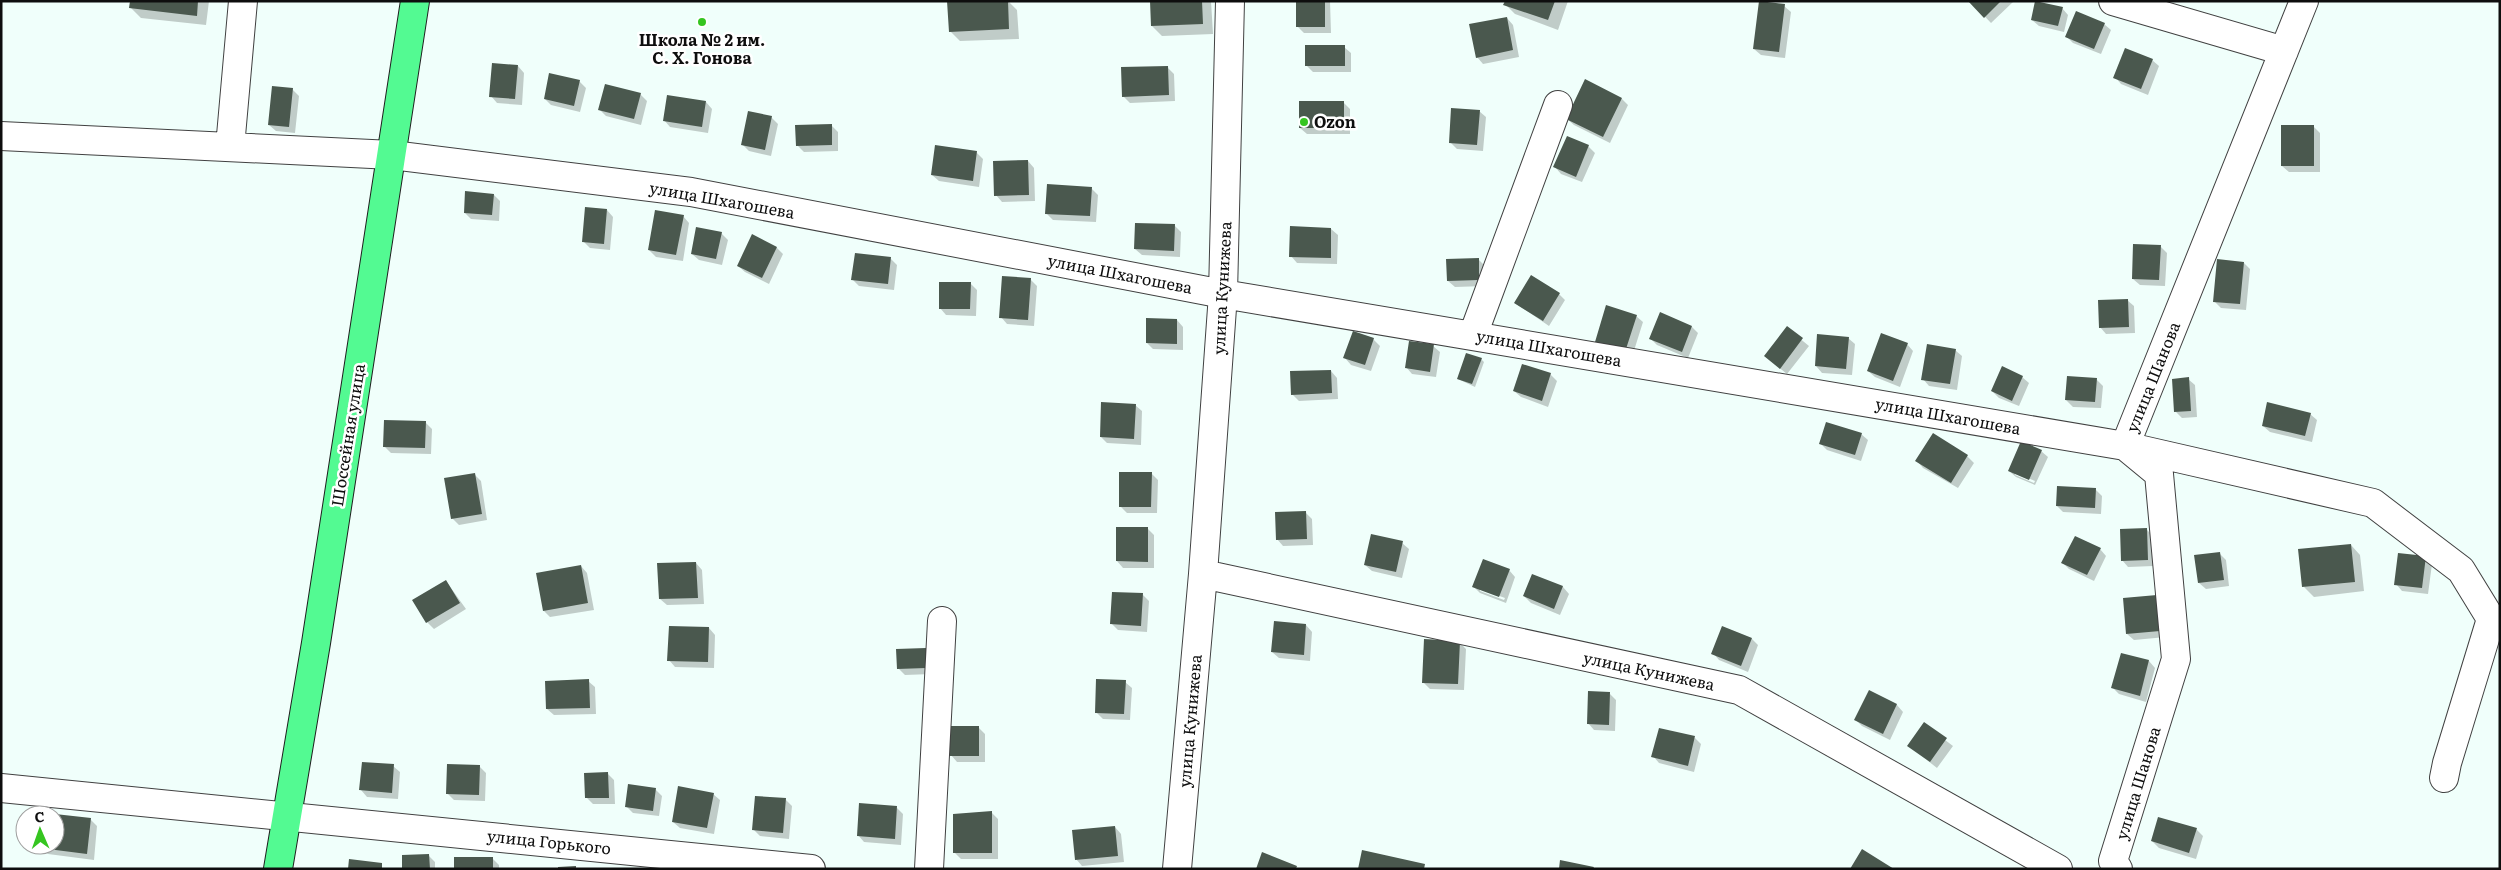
<svg xmlns="http://www.w3.org/2000/svg" width="2501" height="870" font-family="Literata,serif">
  <rect width="100%" height="100%" fill="#f0fffb"/>
  <!-- shadow -->
  <path fill="#0003" fill-rule="evenodd" d="M131,1h78l-3,24 -65,-7 -10,-10z
    M981,1h27l9,9 2,29 -59,2 -10,-10z
    M1152,1h59l2,33 -51,2 -10,-10z
    M1297,1h33l1,32h-27l-7,-7z
    M1506,1h62l-10,29 -43,-16 -10,-10z
    M1970,1h42l1,1 -22,21z
    M1784,6l7,6 -6,46 -24,-3 -7,-6z
    M2062,8l6,7 -4,17 -25,-6 -7,-6z
    M1507,18l6,7 6,32 -36,7 -6,-7z
    M2104,24l7,6 -10,24 -28,-11 -6,-6z
    M1344,47l7,6v19h-38l-7,-7z
    M2152,60l7,6 -11,29 -27,-11 -6,-7z
    M518,66l6,7 -2,32 -25,-2 -6,-7z
    M1167,67l7,7 1,27 -45,2 -7,-7z
    M579,81l7,7 -6,24 -29,-7 -6,-6z
    M292,89l7,7 -4,37 -19,-2 -7,-6z
    M640,94l7,7 -6,24 -35,-9 -7,-7z
    M1622,99l6,6 -18,38 -36,-18 -7,-6z
    M706,102l6,7 -4,24 -38,-6 -6,-7z
    M1343,102l7,7v25h-43l-7,-6z
    M1479,111l7,6 -3,34 -26,-2 -7,-7z
    M771,117l7,7 -7,32 -22,-5 -7,-7z
    M831,125l7,7v19l-34,1 -7,-7z
    M2313,126l7,7v39h-31l-7,-6z
    M1588,146l7,7 -13,29 -21,-8 -6,-7z
    M976,152l7,7 -4,28 -40,-6 -7,-6z
    M1028,161l6,7 1,33 -33,1 -6,-7z
    M1091,188l7,7 -2,27 -43,-2 -7,-7z
    M494,195l6,6 -1,20 -28,-2 -6,-6z
    M607,210l6,7 -3,33 -20,-2 -7,-7z
    M683,216l6,7 -6,38 -27,-4 -7,-7z
    M1174,225l7,7 -1,25 -38,-2 -7,-6z
    M1331,229l7,6 -1,29 -40,-1 -6,-7z
    M721,233l7,7 -6,25 -23,-5 -7,-6z
    M753,236l24,12 6,6 -14,30 -24,-12 -7,-6z
    M2160,246l7,7 -2,33 -25,-1 -7,-6z
    M890,258l7,7 -3,25 -35,-4 -6,-6z
    M1478,259l7,7v20l-30,1 -7,-6z
    M2244,263l6,6 -4,41 -25,-2 -6,-6z
    M1030,279l7,7 -3,40 -27,-2 -6,-7z
    M970,283l7,7 -1,26 -30,-1 -6,-7z
    M1559,294l6,6 -16,26 -34,-23z
    M2127,300l7,6 1,27 -29,1 -6,-7z
    M1636,316l7,6 -11,35 -30,-9 -6,-6z
    M1177,320l6,7v23l-30,-1 -6,-6z
    M1692,327l6,6 -10,25 -31,-13 -7,-7z
    M1787,328l22,18 -22,28 -22,-18z
    M1848,338l7,6 -3,31 -30,-2 -6,-7z
    M1373,339l7,7 -9,25 -20,-6 -6,-7z
    M1907,344l6,7 -13,36 -25,-10 -7,-6z
    M1433,346l7,6 -4,25 -24,-3 -6,-7z
    M1955,350l7,6 -5,34 -28,-4 -6,-7z
    M1481,359l3,3 -9,25 -17,-8z
    M1331,371l6,7 1,21 -39,2 -7,-7z
    M1550,374l7,7 -9,26 -27,-10 -7,-6z
    M2022,377l7,6 -10,23 -20,-8 -7,-7z
    M2096,379l7,7 -2,22 -28,-1 -7,-7z
    M2188,379l7,6 2,32 -15,1 -6,-6z
    M1135,405l7,6 -1,34 -34,-2 -6,-6z
    M2310,414l7,6 -5,22 -42,-10 -7,-6z
    M425,422l7,7 -1,25 -40,-1 -6,-6z
    M1861,434l7,6 -7,21 -34,-11 -7,-7z
    M2041,451l7,6 -13,28 -19,-8 -7,-6zM2015,473l20,8 -1,2 -19,-8z
    M1967,456l7,7 -16,25 -35,-20 -6,-7z
    M1151,473l7,7 -1,33h-30l-7,-7z
    M474,474l7,7 6,39 -28,5 -7,-7z
    M2095,489l7,7 -1,18 -38,-2 -6,-6z
    M1305,512l7,7 1,26 -30,1 -6,-7z
    M1148,529l6,6v33h-31l-6,-7z
    M2147,530l6,6 1,30 -26,1 -6,-7z
    M1402,543l7,6 -7,29 -30,-7 -7,-6z
    M2351,545l9,10 4,36 -50,6 -10,-10z
    M2100,549l6,7 -12,25 -25,-12 -6,-6z
    M2220,554l6,6 3,26 -23,3 -7,-6z
    M2426,558l6,6 -4,30 -26,-3 -6,-7z
    M696,563l6,7 2,34 -37,1 -7,-6z
    M581,566l6,7 7,37 -44,7 -6,-6z
    M1509,570l6,7 -9,26 -26,-10 -6,-6zM1480,589l25,9 -1,2 -24,-9z
    M1533,575l30,12 6,7 -9,21 -29,-12 -7,-7z
    M446,581l20,28 -32,20 -7,-7z
    M1142,594l7,7 -2,31 -29,-2 -7,-7z
    M2163,603l3,34 -32,3 -7,-6z
    M1306,625l6,7 -2,29 -31,-3 -7,-6z
    M709,628l6,7 -1,33 -39,-1 -6,-7z
    M1752,639l6,6 -10,27 -29,-12 -6,-7z
    M1459,642l7,7 -2,41 -34,-1 -7,-7z
    M925,649l7,6v19l-27,1 -7,-7z
    M2122,654l27,7 6,7 -9,34 -27,-8 -6,-6z
    M588,681l7,6 1,27 -42,1 -7,-6z
    M1125,682l7,6 -2,32 -27,-1 -7,-7z
    M1869,692l28,13 6,7 -13,28 -28,-14 -6,-6z
    M1610,694l6,6 -1,31 -21,-1 -6,-7z
    M1924,724l29,22 -16,22 -28,-22z
    M979,728l6,6v28h-28l-6,-7z
    M1695,738l6,6 -7,28 -35,-9 -6,-7z
    M393,766l7,6 -2,27 -31,-2 -6,-7z
    M479,766l7,7 -1,28 -31,-1 -6,-6z
    M607,773l7,7 1,24h-22l-6,-6z
    M655,789l7,7 -3,20 -26,-3 -7,-7z
    M713,794l7,6 -6,34 -34,-6 -7,-6z
    M785,799l7,7 -3,33 -29,-3 -7,-7z
    M897,808l6,6 -2,31 -37,-3 -6,-7z
    M992,813l6,6v40h-37l-7,-7z
    M55,815l36,5 6,6 -3,34 -46,-6 -6,-6v-3h13z
    M1115,827l6,7 3,28 -42,4 -6,-7z
    M2196,829l7,7 -7,23 -37,-11 -7,-7z
    M428,855l7,7v7h-31z
    M492,858l7,7v4h-44z"/>
  <!-- building -->
  <path fill="#4a584e" d="M130,1h68l-1,15 -68,-8z
    M947,1h61l1,28 -60,3z
    M1150,1h52l1,23 -52,2z
    M1296,1h29v26h-29z
    M1505,1h50l-7,19 -45,-15z
    M1759,1l26,3 -6,48 -26,-3z
    M1968,1h33l-17,17z
    M2035,1l28,6 -5,19 -27,-6z
    M2076,11l29,12 -11,26 -29,-12z
    M1507,17l6,33 -37,8 -7,-34z
    M1305,45h40v21h-40z
    M2125,48l28,11 -12,30 -28,-11z
    M492,63l26,2 -3,34 -26,-2z
    M1168,66l1,29 -47,2 -1,-30z
    M549,73l31,7 -6,26 -30,-7z
    M1585,79l37,19 -19,39 -37,-18z
    M605,84l36,9 -7,26 -36,-9z
    M272,86l21,2 -4,39 -21,-2z
    M667,95l39,6 -4,26 -39,-6z
    M1299,101h45v27h-45z
    M1451,108l29,2 -3,35 -28,-2z
    M748,111l24,5 -7,34 -24,-5z
    M832,124v21l-36,1 -1,-21z
    M2281,125h33v41h-33z
    M1567,136l22,9 -13,32 -23,-10z
    M935,145l42,6 -4,30 -42,-6z
    M1028,160l1,35 -35,1 -1,-35z
    M1047,184l45,3 -2,29 -45,-2z
    M465,191l29,3 -2,21 -28,-2z
    M585,207l22,2 -3,35 -22,-2z
    M655,210l29,5 -8,40 -28,-5z
    M1135,223l40,1 -1,27 -40,-2z
    M1290,226l41,2v30l-42,-1z
    M696,227l26,5 -6,27 -25,-5z
    M752,234l25,13 -15,31 -25,-12z
    M2133,244l28,1 -2,35 -27,-1z
    M855,253l36,4 -3,27 -37,-4z
    M1479,258v22l-32,1 -1,-22z
    M2217,259l27,3 -4,42 -27,-2z
    M1531,275l29,18 -17,28 -29,-18z
    M1002,276l29,2 -3,42 -29,-2z
    M939,282h32l-1,27h-31z
    M2128,299l1,28 -30,1 -1,-28z
    M1606,305l31,10 -12,37 -30,-10z
    M1660,312l32,14 -10,26 -33,-13z
    M1146,318l31,1v25l-31,-1z
    M1787,326l16,12 -23,31 -16,-13z
    M1353,331l21,7 -9,27 -22,-7z
    M1881,333l27,10 -15,38 -26,-10z
    M1817,334l32,3 -3,32 -31,-3z
    M1409,341l25,3 -4,28 -25,-4z
    M1927,344l29,5 -6,35 -29,-4z
    M1466,353l16,5 -10,26 -15,-5z
    M1522,364l29,9 -9,28 -29,-10z
    M2002,366l21,10 -11,25 -21,-10z
    M1331,370l1,23 -41,2 -1,-24z
    M2067,376l30,2 -2,24 -30,-2z
    M2189,377l2,34 -17,1 -2,-33z
    M1101,402l35,2 -2,35 -34,-2z
    M2267,402l44,11 -6,23 -43,-10z
    M384,420l42,1 -1,27 -42,-1z
    M1826,422l36,11 -7,22 -36,-11z
    M1933,433l35,22 -17,28 -36,-22z
    M2021,441l21,9 -13,30 -21,-9z
    M1119,472h33l-1,35h-32z
    M475,473l7,41 -31,5 -7,-41z
    M2057,486l39,2 -1,20 -39,-2z
    M1306,511l1,28 -31,1 -1,-28z
    M1116,527h32v35l-32,-1z
    M2147,528l1,32 -27,1 -1,-32z
    M1371,534l32,7 -7,31 -32,-7z
    M2075,536l26,12 -14,27 -26,-12z
    M2351,544l4,38 -53,5 -4,-38z
    M2220,552l4,28 -26,3 -4,-28z
    M2398,553l28,3 -4,32 -28,-3z
    M1483,559l27,10 -11,28 -27,-10z
    M696,562l2,36 -39,1 -2,-36z
    M581,565l7,38 -45,8 -7,-38z
    M1532,574l31,12 -9,23 -31,-13z
    M446,580l14,23 -34,20 -14,-23z
    M1112,592l31,1 -2,33 -31,-2z
    M2157,595l3,36 -34,3 -3,-36z
    M1274,621l32,3 -2,31 -33,-3z
    M669,626l40,1 -1,35 -41,-1z
    M1722,626l30,12 -11,28 -30,-12z
    M1424,639l36,2 -2,43 -36,-1z
    M926,648v20l-29,1 -1,-20z
    M2121,653l28,7 -9,36 -29,-8z
    M589,679l1,29 -44,1 -1,-28z
    M1096,679l30,1 -2,34 -29,-1z
    M1869,690l28,14 -14,30 -29,-14z
    M1588,691l22,1 -1,33 -22,-1z
    M1924,722l23,16 -17,24 -23,-16z
    M949,726h30v30h-30z
    M1659,728l36,8 -7,30 -37,-9z
    M362,762l32,2 -2,29 -33,-3z
    M447,764l33,1 -1,30 -33,-1z
    M608,772l1,26h-24l-1,-25z
    M628,784l28,4 -3,23 -28,-4z
    M678,786l36,7 -7,35 -35,-6z
    M755,796l31,2 -3,35 -31,-3z
    M859,803l38,3 -2,33 -38,-3z
    M992,811v42h-39v-39z
    M55,814l36,4 -4,36 -47,-6 1,-3h14z
    M2158,817l39,11 -8,25 -38,-12z
    M1115,826l3,30 -43,4 -3,-30z
    M1862,849l32,20h-44z
    M1362,850l63,14 -1,5h-66z
    M1262,852l35,14 -1,3h-40z
    M429,854l1,15h-28v-14z
    M454,857h39v12h-39z
    M349,859l33,4v6h-34z
    M1560,860l34,7 -1,2h-34z
    M576,866v3h-18v-2z"/>
  <g fill="none" stroke-linecap="round" stroke-linejoin="round">
    <!-- minor casing -->
    <g stroke="#414141" stroke-width="30">
      <path id="minor" d="M2113,1l171,50
        M1,136l391,19 299,37 532,102 902,152 248,57 88,67 30,49 -44,144 -3,15
        M230,147l13,-146
        M1473,335l85,-230
        M1203,574l536,116 319,179
        M1,788l810,81
        M929,869l13,-248
        M1177,869l26,-295 20,-280 7,-293
        M2118,869l-5,-8 63,-202 -17,-185 -34,-28 179,-445"/>
    </g>
    <!-- highway casing -->
    <g stroke="#1f1f1f" stroke-width="30">
      <path id="highway" d="M278,869l38,-226 99,-642"/>
    </g>
    <!-- minor -->
    <use href="#minor" stroke="#fff" stroke-width="28"/>
    <!-- highway -->
    <use href="#highway" stroke="#53fa92" stroke-width="28"/>
  </g>
  <!-- markers -->
  <g fill="#35c520" stroke="#fff" stroke-width="2">
    <circle cx="702" cy="22" r="5"/>
    <circle cx="1304" cy="122" r="5"/>
  </g>
  <g text-anchor="middle" stroke-width="5" stroke-linejoin="round" paint-order="stroke">
    <!-- poi labels -->
    <g font-size="16" font-weight="bold" fill="#0e0e0e" stroke="#fff">
      <text x="702" y="46">Школа № 2 им.<tspan x="702" dy="18">С. Х. Гонова</tspan></text>
      <text x="1314" y="128" text-anchor="start">Ozon</text>
    </g>
    <!-- street labels -->
    <g font-size="16" fill="#0e0e0e" stroke="#fff">
      <text transform="translate(722 200) rotate(10)" y="6">улица Шхагошева</text>
      <text transform="translate(1120 274) rotate(11)" y="6">улица Шхагошева</text>
      <text transform="translate(1222 288) rotate(-87)" y="6">улица Кунижева</text>
      <text transform="translate(1549 348) rotate(10)" y="6">улица Шхагошева</text>
      <text transform="translate(2153 377) rotate(-68)" y="6">улица Шанова</text>
      <text transform="translate(1948 416) rotate(10)" y="6">улица Шхагошева</text>
      <text transform="translate(348 435) rotate(-81)" y="6">Шоссейная улица</text>
      <text transform="translate(1649 671) rotate(12)" y="6">улица Кунижева</text>
      <text transform="translate(1190 721) rotate(-85)" y="6">улица Кунижева</text>
      <text transform="translate(2138 783) rotate(-73)" y="6">улица Шанова</text>
      <text transform="translate(549 842) rotate(6)" y="6">улица Горького</text>
    </g>
  </g>
  <!-- border -->
  <rect width="2501" height="870" fill="none" stroke="#0e0e0e" stroke-width="5"/>
  <!-- north arrow -->
  <g transform="translate(40 830) rotate(358)"><circle r="24" fill="#ffffff" stroke="#9f9f9f"/>
  <path d="M0-4L9 19L0 12L-9 19Z" fill="#35c520"/>
  <text y="-8" font-size="14" font-weight="bold" text-anchor="middle" fill="#0e0e0e">С</text>
  </g>
</svg>
